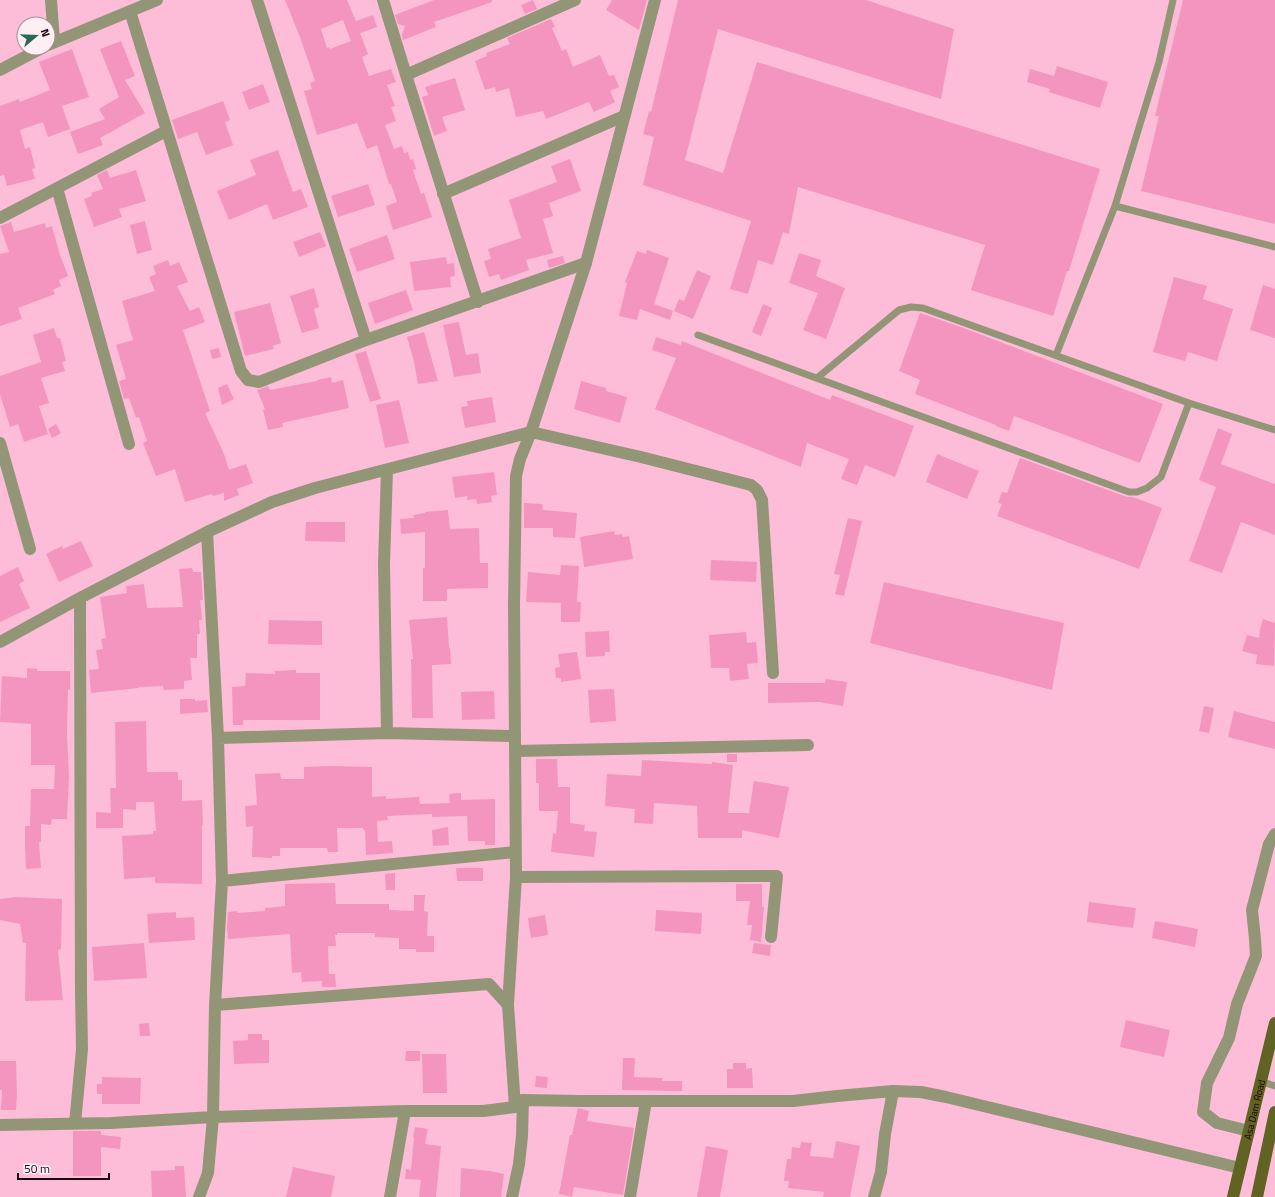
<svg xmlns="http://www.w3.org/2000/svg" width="1275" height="1197" font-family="'Titillium Web',sans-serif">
  <rect width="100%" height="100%" fill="#fdbdd8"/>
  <!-- building -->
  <path fill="#f495c0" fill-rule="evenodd" d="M285,0h62l9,21 17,-6 4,12 -17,6 8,21 -6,3 7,19 22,-7 5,13 -9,3 8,21 -4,1 5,14 -11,4 9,24 8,-3 2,7 4,-1 2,8 3,-1 3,10 -3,1 8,24 3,-1 8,24 -39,13 -7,-24 11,-4 -6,-18h-2l-12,-39 -10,4 -10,-26 -40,12 -13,-44 8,-2 -2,-6 5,-2 -15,-44zM343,20l8,21 -21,8 -1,-2 -2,1 -6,-19z
    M434,0h58v2l-58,20 2,5 -33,13 -1,-5 3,-9 -7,-2 -3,-9z
    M533,0l4,9 -12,5 -4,-9z
    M612,0h35l-8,30 -33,-20z
    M678,0h188l88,29 -13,70 -223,-70 -33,131 38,13 34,-111 343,107 -31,102h-2l-14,45 -82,-26 14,-45 -187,-58 -9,47 -6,-2 -10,33 -15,-5 -10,34 -18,-5 21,-68 -108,-36 11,-48 -11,-3 6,-23 2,1z
    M1183,0h92v224l-134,-33 18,-75h-4z
    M551,19l4,8 -3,1 10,23 4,-2 7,18 27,-12 9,21 5,-1 5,12 -9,4 5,11 -21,10 -5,-10 -43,17 -3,-8 -27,6 -7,-29 -13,4 -1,-5 -10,3 -10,-29 12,-5 -1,-3 24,-9 -3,-6z
    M121,41l14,35 -10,4 20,33 -45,25 3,7 -25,9 -8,-22 35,-13 -6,-10 20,-12 -19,-48z
    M72,49l17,48 -27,9 8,23 -22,8 -5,-15 -23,8 5,19 5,-2 5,21 -3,1 3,10 -28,7 -3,-11 -4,1v-70l19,-7 1,3 30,-12 -11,-28z
    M1057,66l51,16 -8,26 -51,-16 1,-3 -23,-7 3,-13 24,7z
    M455,78l10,32 -23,7 5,14 -13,5 -12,-39 6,-2 -3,-8z
    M263,84l7,18 -21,8 -7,-18z
    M223,101l7,19 -5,2 8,23 -27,10 -9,-23 -19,7 -6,-19z
    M278,150l15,42 8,-3 7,18 -35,13 -6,-16 -38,16 -12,-29 39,-16 -6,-15z
    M570,159l11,32 -32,12 4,13 -10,3 10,34 -27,7 3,10 -28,10 -2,-6 -10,3 -5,-16 7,-2 -3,-10 33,-11 -12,-38 48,-18 -6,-16z
    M107,170l3,8 26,-8 10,31 -27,8 3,8 -28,10 -10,-28 8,-3 -1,-3 12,-4 -6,-14z
    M368,184l7,21 -37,12 -7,-21z
    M145,221l7,29 -15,4 -7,-29z
    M11,222l3,10 31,-9 1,5 6,-2 8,29 8,21 -9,4 2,6 -8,4 2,4 -37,14 4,11 -22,7v-72l9,-2 -9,-26z
    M320,232l6,14 -27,11 -6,-15z
    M387,235l8,24 -38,13 -8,-23z
    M647,250l22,8 -15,46 19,7 -3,9 -30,-11 -3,11 -18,-4 8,-33 -2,-1 12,-31 9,3z
    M799,253l22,7 -5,16 29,12 -19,51 -23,-9 15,-37 -29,-10z
    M563,256l2,7 -16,5 -2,-8z
    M446,257l1,7 7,-1 1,13 -5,1 1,10 -37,4 -4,-29z
    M168,260l2,6 9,-4 9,20 -11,4 13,25 9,-4 6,15 -22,8 27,81 -5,2 19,41 5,16 17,-6 7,19 -16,6 2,6 -15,6v-8l-11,3 -1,-2 -27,8 -10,-33 -19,7 -13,-33 4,-2 -8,-24 -3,1 -7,-20 -5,1 -5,-18 7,-2 -10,-34 17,-5 -11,-39 33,-10 -6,-14 7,-3 -3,-8z
    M697,270l14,6 -18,43 -19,-8 5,-12 5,2z
    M1174,277l33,9 -4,13 30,10 -16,52 -29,-9 -3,9 -32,-9z
    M1263,285l12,4v49l-25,-8z
    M314,288l5,19 -5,2 5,19 -17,5 -12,-37z
    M406,290l7,20 -38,14 -7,-21z
    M270,303l11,40 -8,3 1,3 -29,7 -11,-44z
    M763,304l9,4 -11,28 -9,-4z
    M920,313l41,14 202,77 -23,59 -126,-47 -5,15 -13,-5v-1l-81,-31 5,-14 -21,-9z
    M459,322l7,33 12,-2 3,20 -27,4 -11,-52z
    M54,328l3,10h3l6,23 -4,1 3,9 -24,7 8,25 -10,3 9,28 -24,8 -6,-18 -8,3 -10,-33v-18l41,-14 -8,-27z
    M424,332l14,49 -20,3 -4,-22 -7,-25z
    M656,337l25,8 1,-4 148,59 2,-5 82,31 -19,51 -30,-12 -8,20 -16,-6 8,-20 -42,-16 -6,24 -146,-58 21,-51 -24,-8z
    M219,348l2,9 -9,2 -2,-9z
    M366,351l15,48 -11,3 -15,-48z
    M331,377l1,6 11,-3 6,28 -67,15 1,4 -15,3 -5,-20 2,-1 -8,-19 11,-4 2,4 47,-9v-1z
    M581,381l25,7v3l21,6 -7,26 -46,-14z
    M227,384l7,15 -12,6 -4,-17z
    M492,397l4,25 -31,6 -4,-21 7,-1 -1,-5z
    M399,400l10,43 -24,5 -9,-43z
    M56,424l5,9 -9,5 -4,-9z
    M1218,428l14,6 -11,30 54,20v51l-34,-13 -19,51 -33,-12 27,-74 -17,-7z
    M937,454l42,17 -12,28 -41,-17z
    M1020,458l107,39h6l29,11 -23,61 -142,-53 5,-12 -4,-1 4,-11 5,1z
    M494,472l3,23 -6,1 1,6 -15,2 -1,-5 -9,1v-4l-12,2 -3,-21z
    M524,503l18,1 1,6 34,3 -2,25 -22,-1v-9h-29z
    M448,510l2,19 29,-1 1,35h8v25l-41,1v12h-24v-33h2v-36l-24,2 -1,-15 14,-1 -1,-3 12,-2v-1z
    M848,518l14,3 -18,75 -9,-2 5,-19 -6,-1z
    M306,522h39v20l-40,-1z
    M614,531l1,4 7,-1 1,3 6,-1 4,23 -49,8 -4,-30z
    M81,541l12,25 -34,16 -13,-28 16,-8 1,3z
    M711,560l46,2 -1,20 -46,-2z
    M561,565l18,1 -2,36h4l-1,20h-19v-19l-35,-1 2,-30 32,3z
    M18,567l6,14 -5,3 11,24 -30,14v-46z
    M192,568l1,4h8l2,28h-3l2,20h-3l1,14h-3v24h-7l2,22 -8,1v8l-20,1 -1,-4 -24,1v1l-48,5 -2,-23 10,-1 -3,-19 7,-1 -2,-10 5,-1 -6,-41 27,-4 -1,-7 18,-2 3,24 36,-1 -4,-38z
    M884,582l180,41 -12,67 -182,-47z
    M447,617l2,31h1l1,16 -19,1 1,53h-21l-1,-59h2l-4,-39z
    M1263,619l12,4 -1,43 -18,-2 1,-9 -15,-4 5,-16 12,3 1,-9z
    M269,620l53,1v24l-54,-1z
    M609,631l1,21h-5v4l-19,1 -1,-25z
    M746,632l1,11 9,-1 2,21 -11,1 2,15 -19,2 -1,-13h-18l-2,-33z
    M577,652l4,27 -20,3v-4h-5l-1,-10 5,-1 -2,-13z
    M27,668l10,1v2h33v19h-2l-1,41 2,46 -2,42h-15l-1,6 -10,-1v18h-2l2,26 -15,1 -1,-23v-20h5l1,-37h23l1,-24h-24v-41l-31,-2 2,-46 25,2z
    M296,670v3h24v47h-77v5h-10l-1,-38 13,-1 1,-13 29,1v-3z
    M826,679l21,3 -4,24 -24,-4 -51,1v-20h57z
    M614,689l2,32 -26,2 -2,-33z
    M494,691l1,28 -33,1 -1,-28z
    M180,699h15v2l12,-1 1,12 -28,2z
    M1204,706l10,2 -5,25 -10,-2z
    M1234,711l41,11v27l-47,-12z
    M146,721l1,51h31v8h4v21l20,-1 1,25h-1v59l-47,-1v-6l-31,2 -2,-43 31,-2v-3h3l-2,-29h-18v8l-13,-1v19h-27v-16l15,1 -1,-25h6l-1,-66z
    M727,754h10v8h-10z
    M536,759h21l1,28h12v36l15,2 -1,6 13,1 -3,25 -43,-5 2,-19 3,1 2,-23h-19v-28h-3z
    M642,760l70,4v-2l21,3 -5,48h21l5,-32 35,6 -10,51 -37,-8v8h-44l-1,-32 -43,-3 -1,21 -19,-1 1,-14 -30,-3 2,-32 34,2z
    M331,766l41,1v30l14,-1v3l33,-2 1,7 30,-1 -1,-9 12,-1v7l34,-1v46h-10v-4h-17l-1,-25 -35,1v-3l-45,2 1,4 -11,1 1,21 14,-1 1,12 -27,2 -1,-25h-2v-2h-26l1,24h-10l-1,-4h-47v8h-8v2l-20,-1 1,-31 -7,1 -1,-21 12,-1 -2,-31 25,-1 1,6h23v-12z
    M448,827l1,18 -16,1 -1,-16z
    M456,868h27v13h-26z
    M395,873v17h-9l-1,-16z
    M335,883l1,21h53v6l25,1v-16h11l-1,16 4,1 -1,24h7v16h-18v-3h-17v-11l-24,-1v-4h-38v2h-2l1,11h-8l1,28h6l1,13h-14v-6l-20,1 -1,-10 -9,1 -2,-39 -62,5 -1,-11 1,-16 9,-1v2l28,-2v-3l20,-2v-22z
    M736,884h26v23h2l-3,35 -11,-2 2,-15h-5l3,-24h-14z
    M16,897l46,2 -1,50 -3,1 5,50 -38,1 1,-58h-3l-3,-19 -20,-4v-21z
    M1089,902l47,6 -3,20 -46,-6z
    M656,910l46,3 -1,21 -46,-3z
    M176,912v6l18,-1 1,23 -46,3 -2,-29z
    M545,915l3,20 -17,3 -3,-20z
    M1155,921l43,8 -3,18 -43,-9z
    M144,943l3,35 -53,3 -2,-34z
    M754,943l17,2 -1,11 -18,-3z
    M1126,1020l44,10 -6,27 -44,-10z
    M149,1023l1,13h-10l-1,-12z
    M248,1034h14v6h7v23l-35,1 -1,-23 15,-1z
    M406,1051h14v10h-15z
    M422,1054h24l1,39h-24z
    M623,1058h12l-1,19 28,1v3h20v10l-60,-1z
    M0,1061h16l1,34 -1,15h-15l1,-20h-2z
    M733,1063h13v6l6,-1 1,20h-26v-19h6z
    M536,1076l12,1 -1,11 -12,-1z
    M102,1077l39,1 -1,26h-38v-10h-5v-10h5z
    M578,1108l11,3 -2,10 47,7 -11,67 -49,-8 -2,10 -13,-3 11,-59h2z
    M415,1127l13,2 -3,15 16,2 -5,51h-17l2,-17 -16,-1 1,-10 5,1 3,-33h-1z
    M73,1131h28v4l20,2 -1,12 -19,-2v29h-28z
    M836,1141l24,5 -10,51h-27l1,-5 -36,-4 1,-7h-5l3,-22h4l1,-12 8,1 1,-6 11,1 -2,13 23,2z
    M706,1146l22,4 -8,47h-23z
    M175,1166h9l2,31h-34l-1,-26 24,-1z
    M293,1167l42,9 -4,21h-45z
    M461,1168l29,3 14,3 -3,23h-41z"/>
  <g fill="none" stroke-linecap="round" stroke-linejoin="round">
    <!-- service -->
    <path stroke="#939676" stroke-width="7" d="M1115,206l160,41
      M698,335l431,157h8l10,-4 14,-11 28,-74
      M1056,355l59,-149 44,-144 14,-62
      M817,378l82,-68 12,-3 12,1 266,95 86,27
      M1260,1081l15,5"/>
    <!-- minor -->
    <path stroke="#939676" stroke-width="12" d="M51,0l3,41
      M257,0l109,340
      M383,0l23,75 72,227
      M130,11l111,360 7,9 11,2 107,-42 220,-77
      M48,45l109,-45
      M0,70l42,-22
      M406,75l169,-75
      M57,188l72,256
      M443,194l181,-78
      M0,218l166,-87
      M0,443l30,106
      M0,642l80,-44 127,-66 65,-30 43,-14 216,-56 110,25 110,28 6,5 5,10 11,173
      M387,733l-3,-169 3,-94
      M218,738l169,-5 128,3
      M515,751l293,-6
      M516,877l261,-1 -6,61
      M222,881l293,-29
      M215,1005l274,-21 19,21
      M75,1124l7,-75 -1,-57 -1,-394
      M0,1125l111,-2 102,-6 2,-112 7,-124 -4,-143 -11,-206
      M1249,1131l-32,-8 -14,-11 4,-29 22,-45 8,-34 19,-48 -1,-17 -3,-29 17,-66 6,-10
      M390,1197l15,-86
      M512,1197l7,-33 3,-28 1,-36
      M630,1197l16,-96
      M874,1197l7,-25 4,-38 8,-43"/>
    <!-- tertiary -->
    <path stroke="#939676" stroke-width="12" d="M515,1107l-7,-102 8,-128 -2,-271 2,-130 4,-17 11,-27 55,-169 69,-263
      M199,1197l9,-24 5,-56 192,-6h78l32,-4 8,-7 57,1h213l44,-5 56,-5 28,1 25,5 294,71"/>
    <!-- primary -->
    <g stroke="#606322" stroke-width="12">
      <path id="s1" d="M1233,1197l42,-174"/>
      <path d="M1257,1197l18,-85"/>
    </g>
  </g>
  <g text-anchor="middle" stroke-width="3" stroke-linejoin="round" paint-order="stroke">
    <!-- street labels -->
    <g font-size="10" fill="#1b020e" stroke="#ffeef4">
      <text dy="4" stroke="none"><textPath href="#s1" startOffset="90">Asa Dam Road</textPath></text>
    </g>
  </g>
  <!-- north arrow -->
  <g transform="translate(36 36) rotate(71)"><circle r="19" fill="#ffeef4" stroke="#a49098"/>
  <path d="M0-3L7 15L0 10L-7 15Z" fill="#286856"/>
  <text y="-6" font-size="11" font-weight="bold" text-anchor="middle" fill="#1b020e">N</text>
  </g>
  <!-- scale -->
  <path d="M18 1173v6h91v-6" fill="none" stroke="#1b020e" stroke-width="2"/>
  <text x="24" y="1173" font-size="12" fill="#1b020e" stroke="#ffeef4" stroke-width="3" paint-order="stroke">50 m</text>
</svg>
